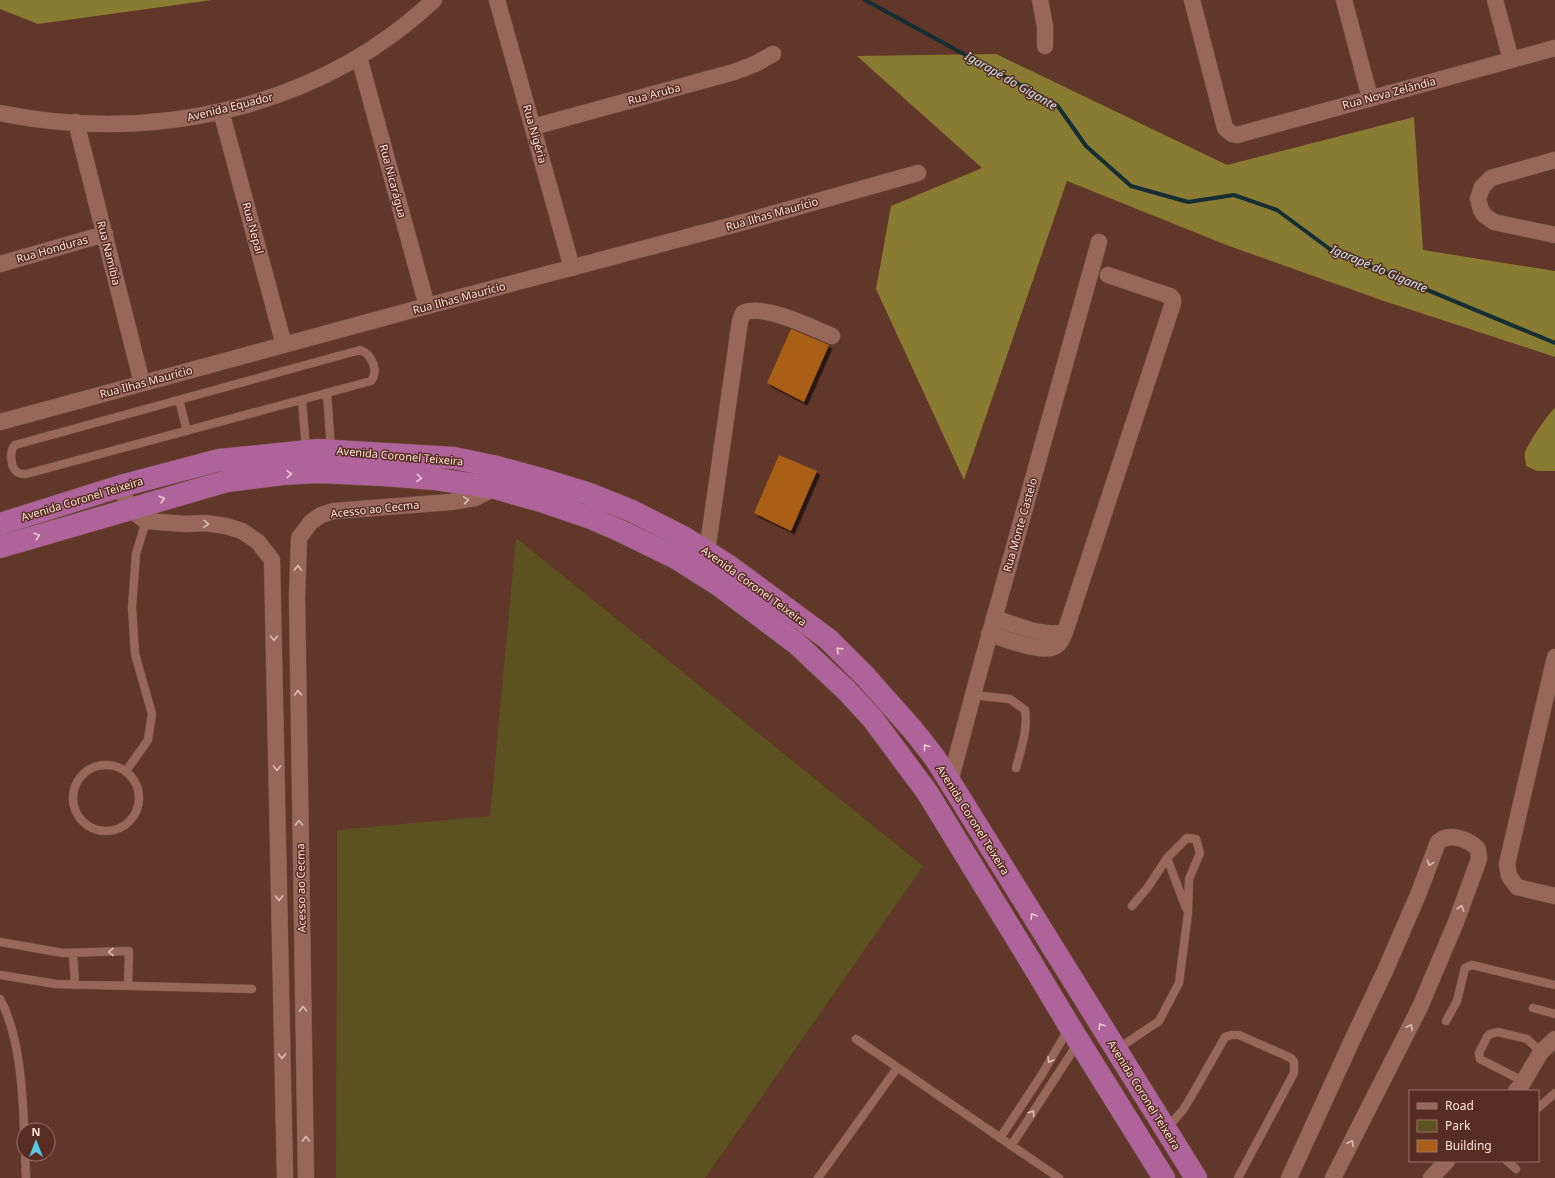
<svg xmlns="http://www.w3.org/2000/svg" width="1555" height="1178" font-family="'Noto Sans',sans-serif">
  <defs>
    <filter id="shadow"><feDropShadow dx="3.5" dy="3.5" stdDeviation="0" flood-color="#0009"/></filter>
  </defs>
  <rect width="100%" height="100%" fill="#61372a"/>
  <!-- green -->
  <path fill="#5c5120" d="M516,538l407,328 -218,312h-369l1,-348 153,-14z"/>
  <!-- forest -->
  <path fill="#8a7b32" d="M0,0h212l-174,24 -38,-15z
    M996,54l231,111 187,-48 9,133 132,21v86l-174,-57 -152,-54 -162,-65 -103,299 -88,-191 15,-83 91,-38 -125,-112z
    M1555,408v63h-18l-11,-5c0,-4 -2,-9 -1,-13 3,-10 22,-38 30,-45z"/>
  <g fill="none" stroke-linecap="round" stroke-linejoin="round">
    <!-- stream -->
    <path stroke="#162d34" stroke-width="4" d="M865,0l192,105 29,41 45,40 57,16 46,-7 43,15 54,40 224,93"/>
  </g>
  <!-- building -->
  <path fill="#aa5e17" filter="url(#shadow)" d="M791,329l38,16 -25,57 -37,-19z
    M779,455l38,16 -26,60 -37,-18z"/>
  <g fill="none" stroke-linecap="round" stroke-linejoin="round">
    <!-- lane casing -->
    <g stroke="#785449" stroke-width="9">
      <path id="lane" d="M360,350c12,4 19,21 11,31l-345,93c-3,0 -5,0 -7,-1 -9,-3 -10,-22 -4,-28z
        M327,393l4,57
        M179,400l8,31
        M302,400l4,50
        M973,695l37,4 15,11c3,20 -4,39 -9,58
        M73 798a33 33 0 1 1 66 0a33 33 0 1 1-66 0Z
        M126,771l22,-31 4,-26 -17,-60 -3,-47 4,-53 10,-33
        M1167,858l19,50
        M0,942l63,11 66,-2 -1,35
        M73,953l2,32
        M0,975l56,9 196,5
        M0,999c19,34 23,92 24,131
        M1533,1008l22,6
        M1446,1021l11,-20 8,-33 7,-3 83,20
        M856,1039l203,139
        M1116,1050l43,-29 20,-38 9,-70 1,-34 11,-26 -4,-14 -9,-1 -20,20 -19,29 -16,19
        M1522,1084l-5,-6 -37,-19 -1,-6 8,-16 3,-3 8,-2 29,7 14,13
        M1538,1108l17,-15
        M1166,1129l17,-19 12,-20 30,-53 6,-2h8l52,23 3,4v11l-56,105
        M1000,1138l41,-62 28,-48
        M1011,1146l67,-103
        M25,1154l1,24
        M1507,1161l9,8
        M818,1178l79,-110"/>
    </g>
    <!-- street casing -->
    <g stroke="#785449" stroke-width="17">
      <path id="street" d="M497,0l75,268
        M1040,0l5,26v20
        M1192,0l33,128 7,6 5,1 318,-87
        M1344,0l26,98
        M1495,0l16,60
        M359,57l68,249
        M221,111l63,234
        M0,113c153,31 318,-4 434,-113
        M76,122l66,261
        M533,127l201,-55 21,-8 18,-10
        M1555,160l-64,18 -9,9 -4,12 3,11 3,5 10,7 61,13
        M0,264l105,-30
        M0,422l427,-116 317,-84 174,-49
        M121,486l8,23 17,12 39,3 20,-1 21,3 16,5 16,11 14,18 13,618
        M707,552l33,-231 3,-8c20,-10 69,15 89,23
        M994,618c20,6 50,20 71,14
        M989,634c15,4 55,21 67,12 5,-3 7,-9 9,-14l108,-329v-4l-3,-3 -62,-21
        M1555,657l-48,207 2,12 8,11 38,9
        M950,782l27,-102 122,-438
        M1516,1091l6,-7 19,-32 14,-13
        M306,1178l-9,-581 2,-59 12,-16 10,-7 13,-4 117,-9 24,-4 20,-10
        M1289,1178l66,-144 30,-63 33,-76 20,-53c12,-10 30,-3 40,7l1,10 -23,63 -36,85 -87,171
        M1431,1178l16,-17"/>
    </g>
    <!-- highway casing -->
    <g stroke="#785449" stroke-width="23">
      <path id="highway" d="M0,524l121,-38 98,-26 99,-10 136,8 43,9 44,12 46,14 45,18 53,27 44,28 99,73 37,37 48,54 22,28 15,24 246,396
        M0,547l227,-66 56,-7 35,-2 65,3 52,4 60,9 49,14 47,16 34,15 51,25 44,28 77,58 49,46 26,28 55,74 104,170 39,65 94,151"/>
    </g>
    <!-- lane -->
    <use href="#lane" stroke="#97685a" stroke-width="8"/>
    <!-- street -->
    <use href="#street" stroke="#97685a" stroke-width="16"/>
    <!-- highway -->
    <use href="#highway" stroke="#ae639b" stroke-width="22"/>
  </g>
  <!-- one-way arrows -->
  <defs><path id="oneway-chevron" d="M-2-3.5L2.5 0L-2 3.5" fill="none" stroke-width="1.6" stroke-linecap="round" stroke-linejoin="round"/></defs>
  <g stroke="#edc9cd">
    <use href="#oneway-chevron" transform="translate(289 474) rotate(-3)"/>
    <use href="#oneway-chevron" transform="translate(419 478) rotate(5)"/>
    <use href="#oneway-chevron" transform="translate(162 499) rotate(-16)"/>
    <use href="#oneway-chevron" transform="translate(37 536) rotate(-17)"/>
    <use href="#oneway-chevron" transform="translate(839 650) rotate(-136)"/>
    <use href="#oneway-chevron" transform="translate(926 747) rotate(-128)"/>
    <use href="#oneway-chevron" transform="translate(1033 916) rotate(-121)"/>
    <use href="#oneway-chevron" transform="translate(1101 1026) rotate(-122)"/>
  </g>
  <g stroke="#debdb4">
    <use href="#oneway-chevron" transform="translate(466 500) rotate(-9)"/>
    <use href="#oneway-chevron" transform="translate(206 524) rotate(3)"/>
    <use href="#oneway-chevron" transform="translate(298 568) rotate(-88)"/>
    <use href="#oneway-chevron" transform="translate(274 638) rotate(89)"/>
    <use href="#oneway-chevron" transform="translate(298 693) rotate(-91)"/>
    <use href="#oneway-chevron" transform="translate(277 768) rotate(89)"/>
    <use href="#oneway-chevron" transform="translate(299 823) rotate(-91)"/>
    <use href="#oneway-chevron" transform="translate(1430 863) rotate(110)"/>
    <use href="#oneway-chevron" transform="translate(279 898) rotate(89)"/>
    <use href="#oneway-chevron" transform="translate(1461 908) rotate(-71)"/>
    <use href="#oneway-chevron" transform="translate(111 952) rotate(178)"/>
    <use href="#oneway-chevron" transform="translate(303 1009) rotate(-91)"/>
    <use href="#oneway-chevron" transform="translate(1410 1027) rotate(-63)"/>
    <use href="#oneway-chevron" transform="translate(282 1056) rotate(89)"/>
    <use href="#oneway-chevron" transform="translate(1050 1060) rotate(121)"/>
    <use href="#oneway-chevron" transform="translate(1032 1113) rotate(-56)"/>
    <use href="#oneway-chevron" transform="translate(306 1139) rotate(-90)"/>
    <use href="#oneway-chevron" transform="translate(1351 1143) rotate(-63)"/>
  </g>
  <g text-anchor="middle" stroke-width="3" stroke-linejoin="round" paint-order="stroke">
    <!-- street labels -->
    <g font-size="11" fill="#fde2da" stroke="#562d20">
      <text transform="translate(1389 93) rotate(-15)" y="4">Rua Nova Zelândia</text>
      <text transform="translate(654 94) rotate(-15)" y="4">Rua Aruba</text>
      <text transform="translate(230 107) rotate(-14)" y="4">Avenida Equador</text>
      <text transform="translate(535 134) rotate(74)" y="4">Rua Nigéria</text>
      <text transform="translate(393 181) rotate(75)" y="4">Rua Nicarágua</text>
      <text transform="translate(772 214) rotate(-16)" y="4">Rua Ilhas Maurício</text>
      <text transform="translate(253 228) rotate(75)" y="4">Rua Nepal</text>
      <text transform="translate(52 249) rotate(-16)" y="4">Rua Honduras</text>
      <text transform="translate(109 253) rotate(76)" y="4">Rua Namíbia</text>
      <text transform="translate(459 298) rotate(-15)" y="4">Rua Ilhas Maurício</text>
      <text transform="translate(146 382) rotate(-15)" y="4">Rua Ilhas Maurício</text>
      <text transform="translate(400 456) rotate(5)" y="4">Avenida Coronel Teixeira</text>
      <text transform="translate(82 499) rotate(-17)" y="4">Avenida Coronel Teixeira</text>
      <text transform="translate(375 509) rotate(-6)" y="4">Acesso ao Cecma</text>
      <text transform="translate(1020 525) rotate(-74)" y="4">Rua Monte Castelo</text>
      <text transform="translate(754 586) rotate(36)" y="4">Avenida Coronel Teixeira</text>
      <text transform="translate(973 820) rotate(58)" y="4">Avenida Coronel Teixeira</text>
      <text transform="translate(301 888) rotate(-91)" y="4">Acesso ao Cecma</text>
      <text transform="translate(1144 1095) rotate(58)" y="4">Avenida Coronel Teixeira</text>
    </g>
    <!-- water labels -->
    <g font-size="12" font-style="italic" fill="#c4e6ef" stroke="#562d20">
      <text transform="translate(1011 81) rotate(30)" y="4">Igarapé do Gigante</text>
      <text transform="translate(1379 269) rotate(23)" y="4">Igarapé do Gigante</text>
    </g>
  </g>
  <!-- legend -->
  <rect x="1409" y="1090" width="130" height="72" fill="#562d20" stroke="#99756a"/>
  <rect x="1417" y="1103" width="20" height="6" fill="#97685a" stroke="#99756a"/>
  <text x="1445" y="1110" font-size="12" fill="#fde2da">Road</text>
  <rect x="1417" y="1120" width="20" height="12" fill="#5c5120" stroke="#99756a"/>
  <text x="1445" y="1130" font-size="12" fill="#fde2da">Park</text>
  <rect x="1417" y="1140" width="20" height="12" fill="#aa5e17" stroke="#99756a"/>
  <text x="1445" y="1150" font-size="12" fill="#fde2da">Building</text>
  <!-- north arrow -->
  <g transform="translate(36 1142)"><circle r="19" fill="#562d20" stroke="#99756a"/>
  <path d="M0-3L7 15L0 10L-7 15Z" fill="#59c8e5"/>
  <text y="-6" font-size="11" font-weight="bold" text-anchor="middle" fill="#fde2da">N</text>
  </g>
</svg>
